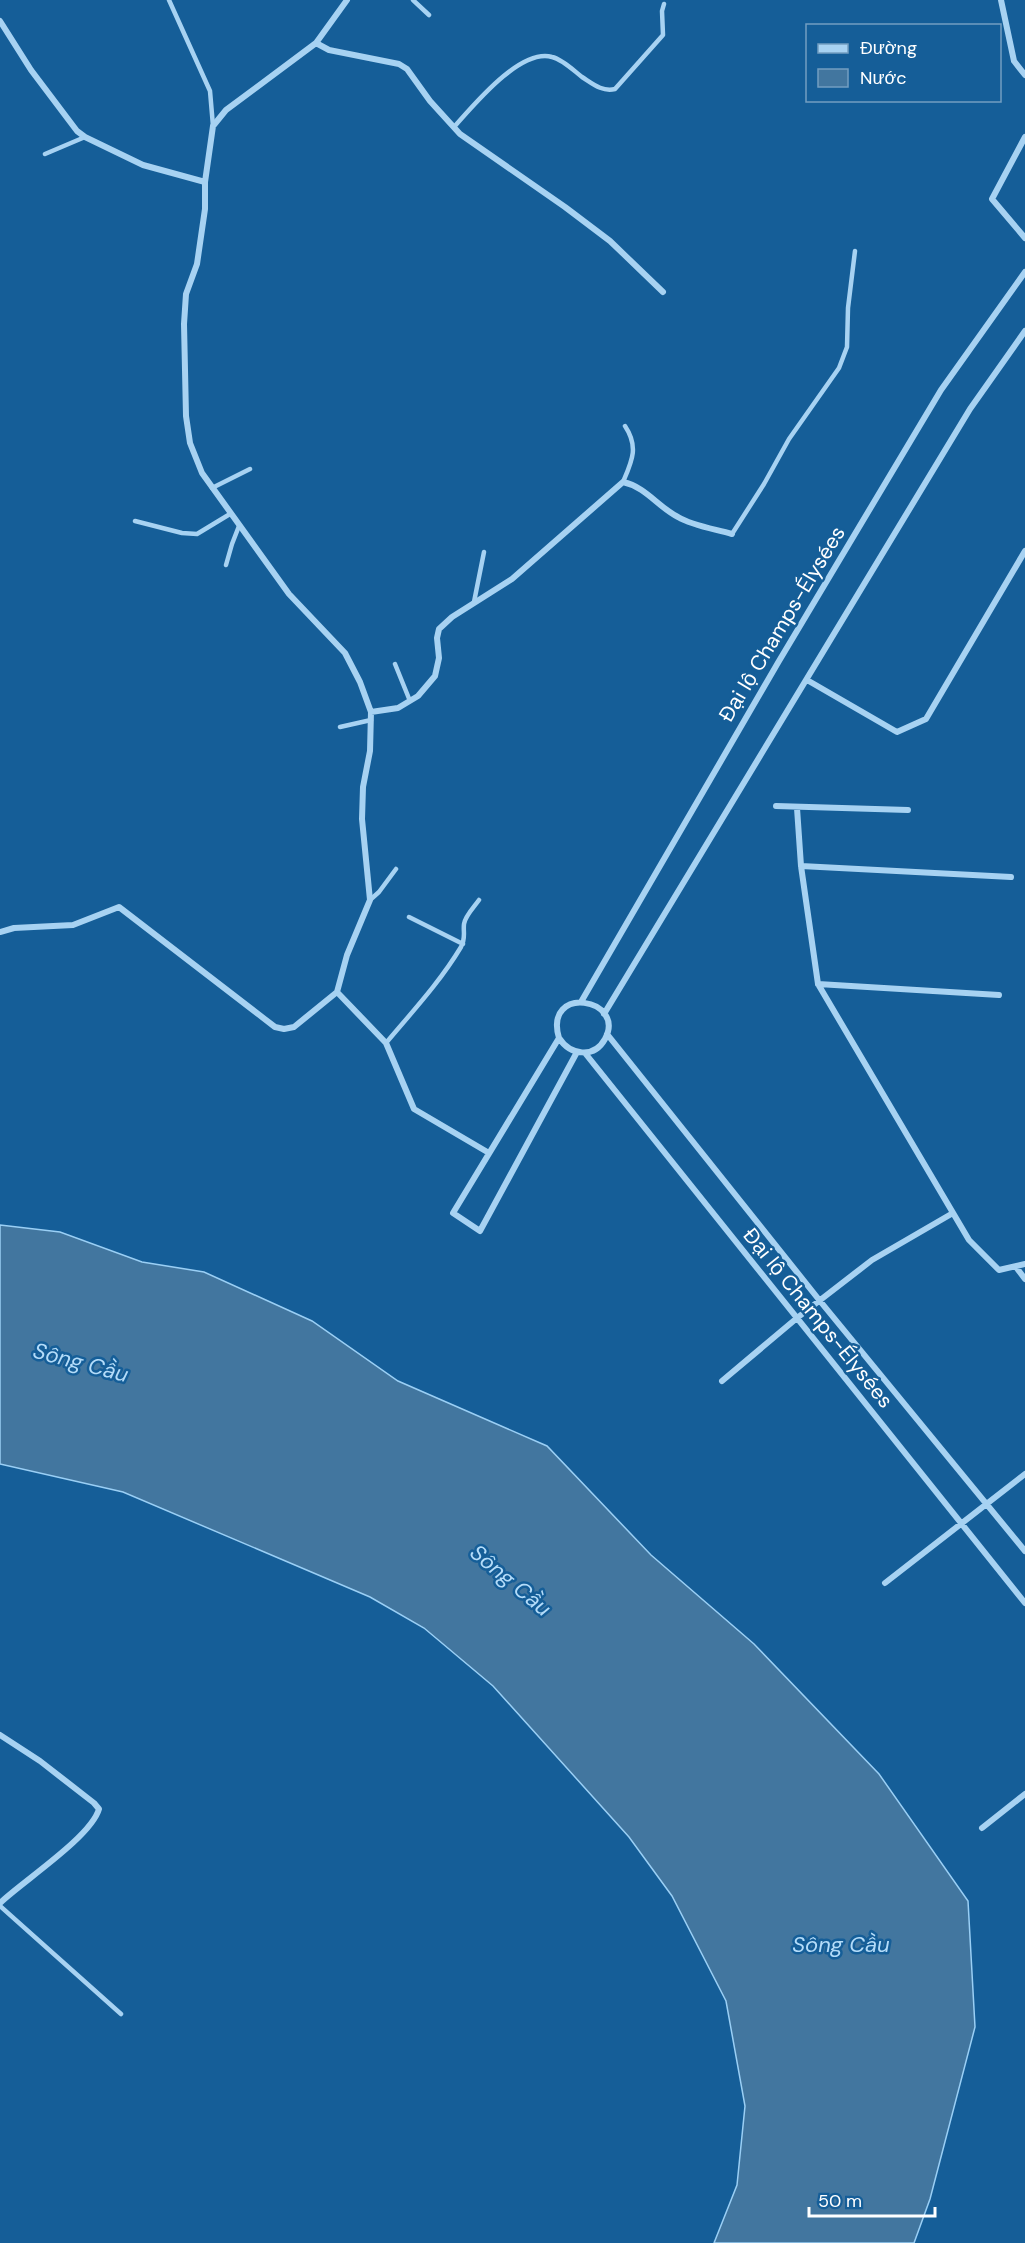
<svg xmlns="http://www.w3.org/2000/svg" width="1025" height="2243" font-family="'DM Sans',sans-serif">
  <rect width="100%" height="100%" fill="#155e98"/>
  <!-- water -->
  <path fill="#42769f" stroke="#9acff5" stroke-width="1.5" d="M0,1225l60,7 82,30 62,10 108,49 86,60 149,65 104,109 103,89 125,130 89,127 7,126 -45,172 -16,44h-200l23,-58 8,-79 -19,-105 -54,-105 -43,-59 -136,-151 -69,-58 -54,-31 -247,-105 -123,-28z"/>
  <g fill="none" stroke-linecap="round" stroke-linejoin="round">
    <!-- service -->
    <path stroke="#a7d2f2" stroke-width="4.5" d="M169,0l41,91 3,35
      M413,0l16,15
      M454,127c19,-21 66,-79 98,-70 10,2 21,13 30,20 11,7 20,15 33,12l48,-54 -1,-24 2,-7
      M45,154l40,-17
      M623,482c9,-21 16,-35 2,-56
      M212,488l38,-19
      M135,521l47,12 15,1 33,-20
      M732,534l32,-50 25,-45 50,-71 8,-21 1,-39 7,-57
      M226,565l6,-21 7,-18
      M474,602l10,-50
      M395,664l15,37
      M340,727l31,-7
      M370,900l9,-8 17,-23
      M409,917l54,27
      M386,1043c26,-31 54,-61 75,-96 5,-9 2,-15 3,-23 1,-8 10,-17 15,-24
      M0,1906l121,108"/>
    <!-- minor -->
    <path stroke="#a7d2f2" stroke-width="6" d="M347,0l-31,43 -90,67 -13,16 -8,56v27l-8,55 -11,30 -2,30 2,92 4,27 12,30 87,121 56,59 15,29 11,30 -1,39 -7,36 -1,32 8,81 -23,55 -10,37 49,51 28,66 75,44
      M1001,0l13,61 11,14
      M0,21l31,49 46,61 8,6 58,28 62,17
      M316,43l13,7 70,14 8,5 23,32 30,33 105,73 45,34 53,51
      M1025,137l-33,62 33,39
      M807,680l90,52 29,-13 99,-168
      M371,712l27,-4 20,-12 17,-20 4,-18 -2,-20 2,-9 13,-12 60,-38 111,-97c23,5 35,25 55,35 15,9 37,12 54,17
      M776,806l132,4
      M797,808l4,58 17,118 151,256 30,30 26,-6
      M801,866l210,11
      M0,932l14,-4 59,-3 46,-18 156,120 9,2 10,-2 43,-35
      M818,984l181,11
      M581,1002l198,-341 162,-271 84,-118
      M604,1014l366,-605 55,-78
      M607,1034l213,267 205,250
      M559,1038c11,17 35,21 46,1 22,-41 -62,-55 -46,-1l-106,175 27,18 97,-179
      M585,1053l440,550
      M1016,1267l9,12
      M722,1381l75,-63 75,-58 81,-47
      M885,1583l140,-109
      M0,1735l40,26 54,42 5,6c-8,28 -76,72 -99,94
      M982,1828l43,-34"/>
  </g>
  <g text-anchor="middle" stroke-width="5" stroke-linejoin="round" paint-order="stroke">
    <!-- street labels -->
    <g font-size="21" fill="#fff" stroke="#155e98">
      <text transform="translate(782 624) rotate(-59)" y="7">Đại lộ Champs-Élysées</text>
      <text transform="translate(818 1318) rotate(51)" y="7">Đại lộ Champs-Élysées</text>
    </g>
    <!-- water labels -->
    <g font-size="22" font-style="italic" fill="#b4dcf9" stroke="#155e98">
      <text transform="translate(81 1362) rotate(15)" y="8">Sông Cầu</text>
      <text transform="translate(511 1580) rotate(40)" y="8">Sông Cầu</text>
      <text x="841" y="1952">Sông Cầu</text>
    </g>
  </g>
  <!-- legend -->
  <rect x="806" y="24" width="195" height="78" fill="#155e98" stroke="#739ec1" stroke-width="1.5"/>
  <rect x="818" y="44" width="30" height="9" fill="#a7d2f2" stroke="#739ec1" stroke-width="1.5"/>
  <text x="860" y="54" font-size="18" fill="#ffffff">Đường</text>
  <rect x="818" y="69" width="30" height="18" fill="#42769f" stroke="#739ec1" stroke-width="1.5"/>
  <text x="860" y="84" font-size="18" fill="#ffffff">Nước</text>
  <!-- scale -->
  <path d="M809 2207v9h126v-9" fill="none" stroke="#ffffff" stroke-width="3"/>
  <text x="818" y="2207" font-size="18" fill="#ffffff" stroke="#155e98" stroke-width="4.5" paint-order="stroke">50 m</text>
</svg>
